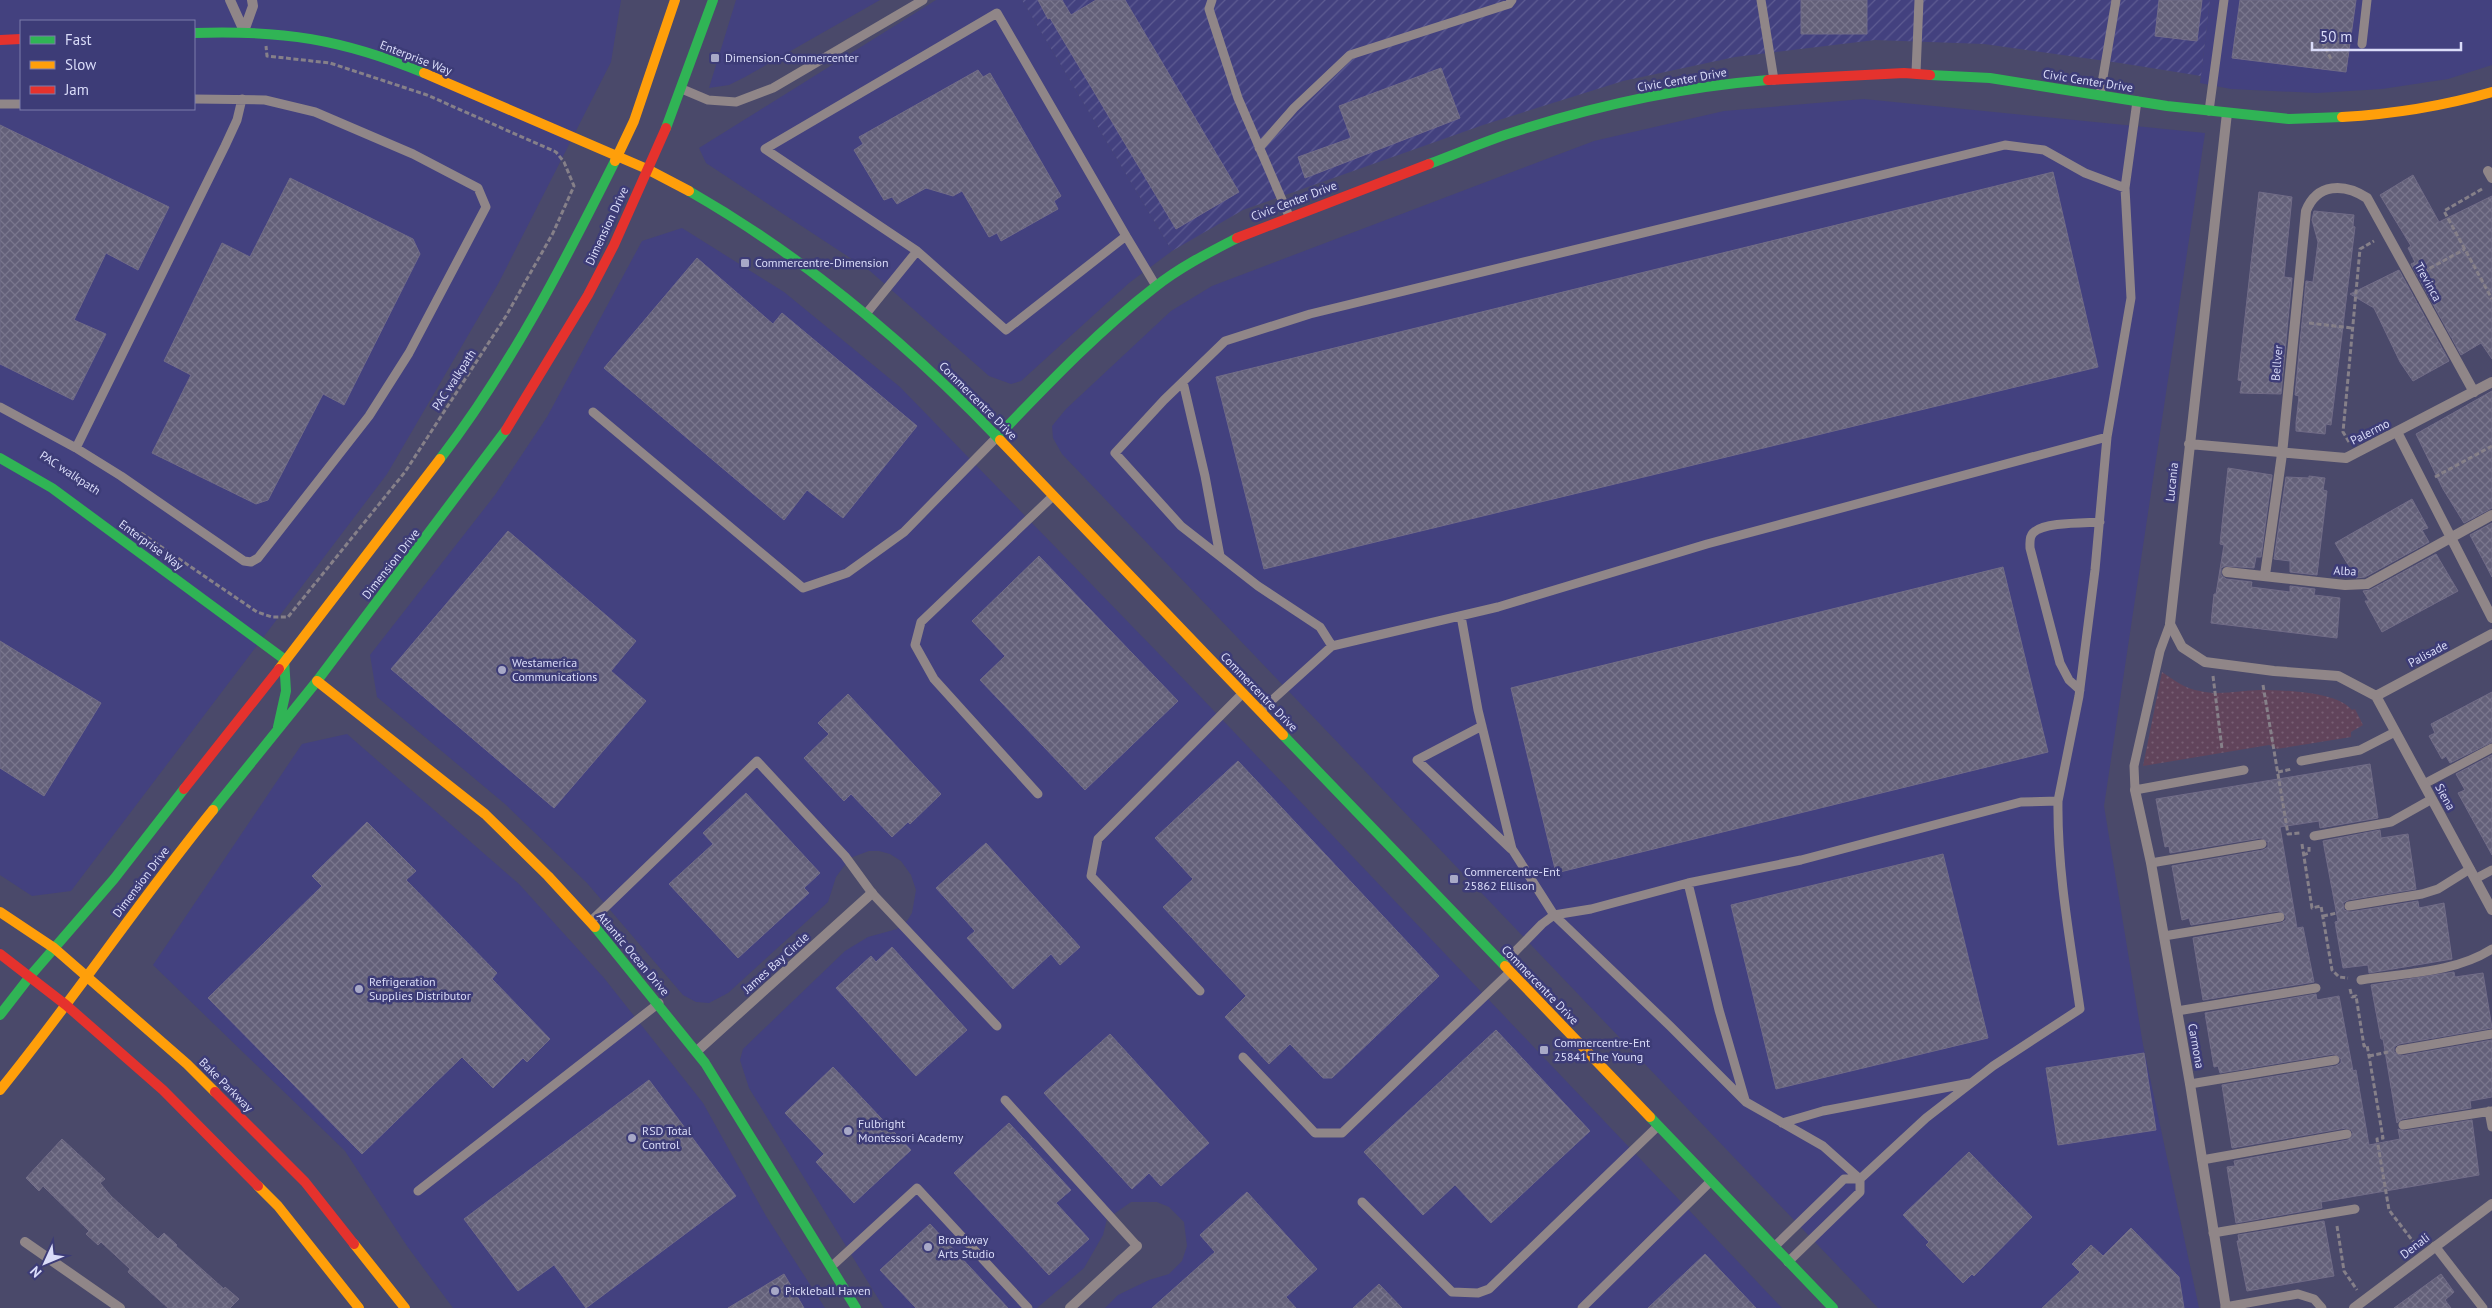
<svg xmlns="http://www.w3.org/2000/svg" width="2492" height="1308" font-family="'PT Sans',sans-serif">
  <defs>
    <pattern id="industrial-furrows" width="10" height="10" patternUnits="userSpaceOnUse" patternTransform="scale(1.25)"><rect width="10" height="10" fill="#43417f"/><path d="M-1 1l2-2M0 10L10 0M9 11l2-2" fill="none" stroke="#5e5c92"/></pattern>
    <pattern id="park-dots" width="8" height="8" patternUnits="userSpaceOnUse" patternTransform="scale(1.25)"><rect width="8" height="8" fill="#61445b"/><path d="M2 2h.1M6 6h.1" fill="none" stroke="#775e73" stroke-width="1.8" stroke-linecap="round"/></pattern>
    <pattern id="building-cross-hatch" width="8" height="8" patternUnits="userSpaceOnUse" patternTransform="scale(1.25)"><rect width="8" height="8" fill="#636079"/><path d="M0 0l8 8M0 8l8-8" fill="none" stroke="#79768d"/></pattern>
  </defs>
  <rect width="100%" height="100%" fill="#4a496a"/>
  <!-- built -->
  <path fill="#43417f" fill-rule="evenodd" d="M0,0h621l-10,62 -113,222 -111,190 -316,417 -39,5 -32,-21zM21,21h173v88h-173z
    M736,0h144l-135,77 -16,8 -20,3z
    M936,0h86l150,251 -43,32 -108,98 -10,3 -22,-8 -119,-105 -164,-108 -7,-15z
    M2210,0h282v65l-44,14 -66,10 -65,4 -86,-4 -31,-6z
    M1864,99l341,34 -101,673 39,239 56,263h-321l-816,-854 -9,-16 -1,-12 14,-17 105,-98 41,-25 382,-145 130,-30z
    M682,228l102,64 116,95 295,304 587,617h-677l13,-13 31,-15 20,-6 13,-13 5,-15 -3,-24 -15,-15 -12,-5h-26l-24,17 -4,16 -19,33 -47,40h-153l-135,-220 -9,-28 3,-11 102,-98 23,-14 29,-8 10,-8 5,-8 4,-23 -5,-15 -10,-14 -11,-7 -11,-3h-10l-19,7 -14,19 -8,25 -100,91 -19,10 -13,-1 -13,-7 -96,-112 -82,-79 -128,-107 -7,-42 125,-160 52,-78 95,-176z
    M347,734l172,150 85,94 99,125 63,113 59,92h-372l-46,-62 -62,-95 -192,-186 149,-221z"/>
  <!-- industrial -->
  <path fill="url(#industrial-furrows)" d="M1022,0h1188l-9,76 -81,-13 -136,-19 -109,-4 -140,17 -112,24 -140,44 -240,85 -71,41z"/>
  <!-- park -->
  <path fill="url(#park-dots)" d="M2162,672c12,8 23,17 38,19 20,5 41,-1 61,-1 24,0 77,2 91,20l3,-1 8,16 -12,7v5l-74,12 -8,-4 -126,21z"/>
  <!-- building -->
  <path fill="url(#building-cross-hatch)" stroke="#716c87" d="M1038,0h24l9,15 25,-15h29l114,192 -63,37 -126,-211 -2,1z
    M1801,0h66v34h-66z
    M2159,0h43l-5,41 -42,-5z
    M2240,0h116l-10,72 -114,-14z
    M1441,68l19,50 -155,60 -7,-21 53,-19 -12,-32z
    M978,70l5,7 7,-4 71,123 -7,5 4,8 -57,32 -4,-8 -8,4 -27,-46 -9,5 -27,-8 -29,16 -5,-7 -8,3 -30,-50 9,-6 -4,-7z
    M0,125l169,82 -31,63 -32,-17 -32,67 32,14 -33,66 -73,-36z
    M2053,172l45,195 -834,202 -48,-192z
    M2413,175l26,47 53,-26v163l-11,-16 -20,12 -50,-91 4,-2 -7,-14 3,-2 -31,-51z
    M290,178l123,61 7,15 -76,151 -21,-11 -55,106 -12,4 -104,-51 39,-78 -27,-14 58,-118 28,14z
    M2259,192l33,5 -8,80 8,1 -11,116 -41,-1 2,-12 -4,-1z
    M2314,211l40,4 -1,11 2,1 -24,198 -5,-1 -1,10 -29,-3v-8l3,-27 -4,-1 11,-114 7,1 5,-40 -6,-22z
    M697,258l76,66 9,-11 135,113 -74,92 -36,-28 -23,30 -180,-152z
    M2399,270l50,91 -36,20 -13,-19 -26,-54 -24,-14z
    M2492,391v117l-28,15 -21,-34 -27,-55z
    M2228,468l44,7 -11,82h-5l-2,11 -29,-2 -4,2v7l5,4 26,3 -1,5 39,5v-6l25,3 -1,6 26,3 -3,40 -126,-15 3,-29h2l8,-49 -4,-1z
    M2309,476l16,2 -2,12 4,1 -10,84 -27,-3v-11l-16,-2 12,-82 23,1z
    M2412,499l16,29 -6,2 7,12 -64,35 -9,1 -21,-35z
    M2492,523v54l-22,-42z
    M508,531l128,110 -25,30 35,30 -92,107 -163,-139z
    M2436,554l22,37 -76,41 -17,-31h4l-6,-10 7,-1z
    M1039,556l139,145 -93,89 -105,-110 25,-24 -33,-35z
    M2003,567l45,185 -492,121 -45,-185z
    M0,641l101,62 -57,93 -44,-28z
    M2492,692v50l-42,21 -4,-7 -4,3 -13,-23 6,-3 -4,-9z
    M848,694l93,100 -31,30 -2,-2 -16,15 -41,-43 -7,7 -40,-43 25,-24 -11,-11z
    M2492,755v100l-34,-62 7,-3 -9,-16z
    M1238,761l201,215 -107,102h-9l-33,-34 -21,20 -44,-47 21,-21 -83,-89 30,-28 -38,-41z
    M2370,764l8,54 -58,10 -1,-7 -39,6 17,101 6,-1 11,55 -111,18 -10,-62 88,-15 5,-3v-4l-7,-5 -88,14 -2,-7 -7,2 -10,-54 91,-16 5,-3v-5l-7,-4 -91,15 -1,-7 -4,1 -9,-48z
    M746,793l74,80 -16,15 5,5 -71,65 -69,-74 44,-40 -10,-11z
    M367,822l49,49 -10,9 91,93 -5,6 58,60 -23,23 -4,-4 -30,30 -31,-31 -100,97 -154,-156 114,-112 -10,-10z
    M2380,830l1,8 27,-4 8,55 -68,11 -5,3 1,7 6,2 68,-11 1,7 25,-5 8,56 -83,14 -1,-8 -25,3 -8,-46 3,-1 -15,-80z
    M986,843l94,104 -20,18 -9,-11 -38,35 -46,-51 8,-7 -39,-43z
    M1943,854l45,184 -212,51 -45,-184z
    M892,947l75,83 -51,46 -80,-88 35,-32 5,6z
    M2454,972l1,5 28,-4 9,55 -93,16 -5,3v5l7,4 91,-16v57l-22,4 1,7 -69,11 -5,4 -14,-84h-2l-10,-54z
    M2316,994l1,6 22,-4 14,75 3,-1 13,75 31,-6 -2,-10 6,2 68,-11 7,55 -158,27 1,6 -86,15 -9,-56 8,-1 -1,-5 114,-21 5,-7 -2,-3 -5,-2 -114,20 -10,-63 114,-19 5,-3v-4l-7,-5 -114,19 -2,-7 -4,1 -9,-54z
    M1496,1030l94,101 -99,92 -36,-38 -32,30 -59,-63z
    M1110,1034l99,109 -48,43 -12,-13 -17,16 -88,-96z
    M2144,1053l12,77 -98,15 -12,-77z
    M833,1067l78,83 -57,53 -38,-41 8,-8 -39,-41z
    M649,1080l87,116 -150,112 -32,-43 -36,26 -54,-72z
    M1009,1123l62,67 -15,13 33,36 -40,36 -95,-102z
    M62,1139l43,40 -5,4 11,13 47,43 6,-6 13,12 -1,1 48,43 1,-2 14,12 -9,9h-62l-40,-36 2,-3 -29,-27 -3,3 -12,-11 3,-3 -46,-45 -4,5 -13,-13z
    M1969,1152l63,65 -58,59 -2,-2 -9,9 -37,-38 3,-3 -26,-27z
    M1247,1192l70,77 -31,28 10,11h-144l63,-56 -15,-17z
    M2324,1221l10,55 -87,15 -10,-50h2l-1,-6z
    M930,1224l78,84h-92l-36,-38z
    M2131,1228l48,49 5,31h-142l38,-36 -8,-8 19,-19 12,11z
    M1705,1254l51,54h-108z
    M784,1274l20,34h-76z
    M2441,1274l13,18 -9,8 6,8h-57z
    M1379,1284l23,24h-49z"/>
  <g fill="none" stroke-linecap="round" stroke-linejoin="round">
    <!-- path -->
    <path stroke="#868089" stroke-width="3" stroke-dasharray="5 2.5" stroke-linecap="butt" d="M2322,41l10,20
      M2482,189l-38,22 48,88
      M2423,272l42,-23
      M2309,323l43,5
      M2349,442l-6,-10 17,-183 14,-8
      M2435,477l57,-31
      M141,533l116,79 15,5h16l117,-145 101,-156 47,-83 21,-47 -10,-24 -8,-10 -129,-57 -97,-32 -63,-7 -1,-10
      M2213,676l9,73
      M2263,685l25,149 12,-1
      M2278,772l14,-3
      M2302,844l10,64 9,-2 11,64 7,7 9,1
      M2303,855l6,-2v-6
      M2323,916l14,-3
      M2350,989l2,8 4,-1 8,50 3,-1 2,11 14,82 -6,1 12,71 26,34
      M2369,1056l19,-4
      M2337,1226l7,45 13,19"/>
    <!-- lane -->
    <path stroke="#908688" stroke-width="9" d="M1212,0l-3,9 29,89 51,118
      M1761,0l13,80
      M2362,44l5,-44
      M1916,73l3,-73
      M682,89l26,11 28,2 37,-14 150,-88
      M2100,95l16,-95
      M0,104h21
      M2209,111l15,-111
      M1259,148l35,-40 56,-53 159,-51 3,-4
      M1126,236l30,50
      M866,314l51,-63 89,79 120,-94 -129,-223 -232,136 152,102
      M1183,382l22,94 15,80
      M0,407l76,41 45,28 123,85 7,1 7,-4 111,-142 40,-63 77,-146 -8,-19 -65,-34 -98,-42 -50,-12 -71,-1
      M593,412l210,176 44,-15 57,-41 93,-95
      M2107,437l24,-139 -6,-110 12,-87
      M76,448l149,-302 12,-26 5,-21
      M1461,616l17,94 34,139 42,66 116,111 76,76 77,44 37,33 66,-61 67,-52 87,-57c-10,-69 -23,-139 -22,-208l-37,1 -220,58 -113,23 -97,26 -37,6 -12,9 -39,40
      M2170,624l-10,27 -26,115 1,24 109,-20
      M1332,646l-12,-19 -62,-41 -77,-60 -66,-73 49,-53 61,-59 85,-27 695,-169 39,5 41,23 40,15
      M2080,690l-11,-10 -9,-17 -30,-115c0,-5 -1,-11 3,-15 10,-11 51,-10 67,-11
      M1260,711l72,-65 166,-39 209,-63 400,-107 -12,133 -16,126 -21,105
      M1482,726l-65,34 94,89
      M2301,761l59,-11 35,-18
      M2424,784l68,-36
      M1038,794l-104,-115 -19,-34 6,-23 132,-126
      M2314,836l77,-14 41,-23
      M2151,863l111,-19
      M2475,879l17,-9
      M1688,883l31,127 26,90
      M2349,906l73,-12 16,-5 32,-20
      M590,922l167,-161 88,95 27,37 125,133
      M2164,936l116,-19
      M2361,980c43,-7 94,-7 131,-31
      M1200,991l-109,-115 7,-37 145,-146
      M2177,1011l139,-23
      M2400,1050l92,-16
      M1243,1057l72,76h27l168,-161
      M2190,1084l145,-24
      M1005,1100l132,146
      M2489,1111l3,16
      M1782,1123l41,-12 147,-28
      M2403,1125l89,-14
      M2202,1160l145,-26
      M418,1191l241,-188
      M1362,1202l90,90 26,1 11,-4 169,-163
      M2213,1233l142,-24
      M2435,1246l48,62
      M1774,1247l70,-68h16v13l-72,70
      M831,1267l86,-79 111,120
      M2225,1307l73,-13 16,5 8,9
      M1582,1308l129,-127"/>
    <!-- street -->
    <path stroke="#908688" stroke-width="10" d="M230,0l14,31
      M244,31l9,-25 -1,-6
      M2227,113l-57,511 12,23 23,15 69,9 64,5 38,20
      M2488,171l4,7
      M2397,432l95,186
      M2189,444l157,14 146,-76
      M2227,572l118,13 22,-1 125,-69
      M2265,575l17,-121 24,-243c11,-28 38,-28 61,-13l107,194
      M2376,696l116,214
      M2376,696l116,-62
      M2135,790l16,73 39,221 36,224
      M697,1051l175,-158
      M25,1242l95,66
      M1070,1308l67,-62
      M2354,1308l138,-104"/>
    <!-- fast -->
    <path stroke="#30b455" stroke-width="10" d="M194,33c88,-3 148,6 230,40
      M1930,75l60,3 177,28 122,13 53,-2
      M666,128l47,-128
      M1429,164c27,-10 54,-22 82,-31 83,-27 170,-46 257,-53
      M689,191c117,67 218,152 311,249
      M997,437c50,-52 101,-106 158,-150 25,-20 55,-35 82,-49
      M0,458l52,30 232,171
      M440,459c70,-91 124,-196 175,-298
      M278,727l8,-36 -2,-32
      M1283,735l222,231
      M213,810l104,-129 189,-251
      M595,927l110,136 151,245
      M0,1015l31,-40 83,-96 70,-90
      M1650,1117l183,191"/>
    <!-- slow -->
    <path stroke="#ff9f0a" stroke-width="10" d="M424,73l223,96 42,22
      M2342,117c51,-3 101,-11 150,-25
      M615,161l19,-40 41,-121
      M1000,440l283,295
      M279,669l161,-210
      M317,681l168,133 63,62 47,51
      M0,912l54,36 133,116 28,28
      M1505,966l145,151
      M0,1090c74,-91 139,-189 213,-280
      M258,1186l20,20 81,102
      M354,1244l51,64"/>
    <!-- jam -->
    <path stroke="#e5322d" stroke-width="10" d="M0,40l21,-1
      M1768,80l136,-7 26,2
      M1237,238l192,-74
      M506,430l82,-135 26,-50 52,-117
      M184,789l95,-120
      M0,954l66,51 97,85 95,96
      M215,1092l90,90 49,62"/>
  </g>
  <!-- markers -->
  <g fill="#a8a9c7" stroke="#3d3c77" stroke-width="2">
    <rect x="710" y="53" width="10" height="10" rx="2.5"/>
    <rect x="740" y="258" width="10" height="10" rx="2.5"/>
    <circle cx="502" cy="670" r="5"/>
    <rect x="1449" y="874" width="10" height="10" rx="2.5"/>
    <circle cx="359" cy="989" r="5"/>
    <rect x="1539" y="1045" width="10" height="10" rx="2.5"/>
    <circle cx="848" cy="1131" r="5"/>
    <circle cx="632" cy="1138" r="5"/>
    <circle cx="928" cy="1247" r="5"/>
    <circle cx="775" cy="1291" r="5"/>
  </g>
  <g text-anchor="middle" stroke-width="5" stroke-linejoin="round" paint-order="stroke">
    <!-- street labels -->
    <g font-size="12" fill="#dadcf9" stroke="#3d3c77">
      <text transform="translate(416 58) rotate(21)" y="4">Enterprise Way</text>
      <text transform="translate(1682 80) rotate(-10)" y="4">Civic Center Drive</text>
      <text transform="translate(2088 81) rotate(9)" y="4">Civic Center Drive</text>
      <text transform="translate(1294 201) rotate(-21)" y="4">Civic Center Drive</text>
      <text transform="translate(607 226) rotate(-65)" y="4">Dimension Drive</text>
      <text transform="translate(2428 282) rotate(61)" y="4">Trevinca</text>
      <text transform="translate(2277 363) rotate(-85)" y="4">Bellver</text>
      <text transform="translate(454 380) rotate(-57)" y="4">PAC walkpath</text>
      <text transform="translate(978 401) rotate(45)" y="4">Commercentre Drive</text>
      <text transform="translate(2370 432) rotate(-27)" y="4">Palermo</text>
      <text transform="translate(70 473) rotate(33)" y="4">PAC walkpath</text>
      <text transform="translate(2172 482) rotate(-84)" y="4">Lucania</text>
      <text transform="translate(151 545) rotate(36)" y="4">Enterprise Way</text>
      <text transform="translate(391 564) rotate(-52)" y="4">Dimension Drive</text>
      <text transform="translate(2345 571) rotate(3)" y="4">Alba</text>
      <text transform="translate(2428 654) rotate(-28)" y="4">Palisade</text>
      <text transform="translate(1259 692) rotate(46)" y="4">Commercentre Drive</text>
      <text transform="translate(2445 797) rotate(61)" y="4">Siena</text>
      <text transform="translate(141 882) rotate(-53)" y="4">Dimension Drive</text>
      <text transform="translate(633 954) rotate(50)" y="4">Atlantic Ocean Drive</text>
      <text transform="translate(776 963) rotate(-42)" y="4">James Bay Circle</text>
      <text transform="translate(1540 985) rotate(46)" y="4">Commercentre Drive</text>
      <text transform="translate(2196 1046) rotate(80)" y="4">Carmona</text>
      <text transform="translate(226 1085) rotate(45)" y="4">Bake Parkway</text>
      <text transform="translate(2415 1246) rotate(-37)" y="4">Denali</text>
    </g>
    <!-- poi labels -->
    <g font-size="12" fill="#dadcf9" stroke="#3d3c77" text-anchor="start">
      <text x="725" y="62">Dimension-Commercenter</text>
      <text x="755" y="267">Commercentre-Dimension</text>
      <text x="512" y="667">Westamerica<tspan x="512" dy="14">Communications</tspan></text>
      <text x="1464" y="876">Commercentre-Ent<tspan x="1464" dy="14">25862 Ellison</tspan></text>
      <text x="369" y="986">Refrigeration<tspan x="369" dy="14">Supplies Distributor</tspan></text>
      <text x="1554" y="1047">Commercentre-Ent<tspan x="1554" dy="14">25841 The Young</tspan></text>
      <text x="858" y="1128">Fulbright<tspan x="858" dy="14">Montessori Academy</tspan></text>
      <text x="642" y="1135">RSD Total<tspan x="642" dy="14">Control</tspan></text>
      <text x="938" y="1244">Broadway<tspan x="938" dy="14">Arts Studio</tspan></text>
      <text x="785" y="1295">Pickleball Haven</text>
    </g>
  </g>
  <!-- legend -->
  <rect x="20" y="20" width="175" height="90" fill="#3d3c77" stroke="#7c7cab"/>
  <rect x="30" y="36" width="25" height="8" fill="#30b455" stroke="#7c7cab"/>
  <text x="65" y="45" font-size="15" fill="#dadcf9">Fast</text>
  <rect x="30" y="61" width="25" height="8" fill="#ff9f0a" stroke="#7c7cab"/>
  <text x="65" y="70" font-size="15" fill="#dadcf9">Slow</text>
  <rect x="30" y="86" width="25" height="8" fill="#e5322d" stroke="#7c7cab"/>
  <text x="65" y="95" font-size="15" fill="#dadcf9">Jam</text>
  <!-- north arrow -->
  <g transform="translate(45 1263) rotate(226)" stroke="#3d3c77" stroke-width="4" paint-order="stroke">
  <path d="M0-4L9 19L0 12L-9 19Z" fill="#dadcf9"/>
  <text y="-8" font-size="14" font-weight="bold" text-anchor="middle" fill="#dadcf9">N</text>
  </g>
  <!-- scale -->
  <path d="M2312 42v8h149v-8" fill="none" stroke="#dadcf9" stroke-width="2.5"/>
  <text x="2320" y="42" font-size="15" fill="#dadcf9" stroke="#3d3c77" stroke-width="4" paint-order="stroke">50 m</text>
</svg>
